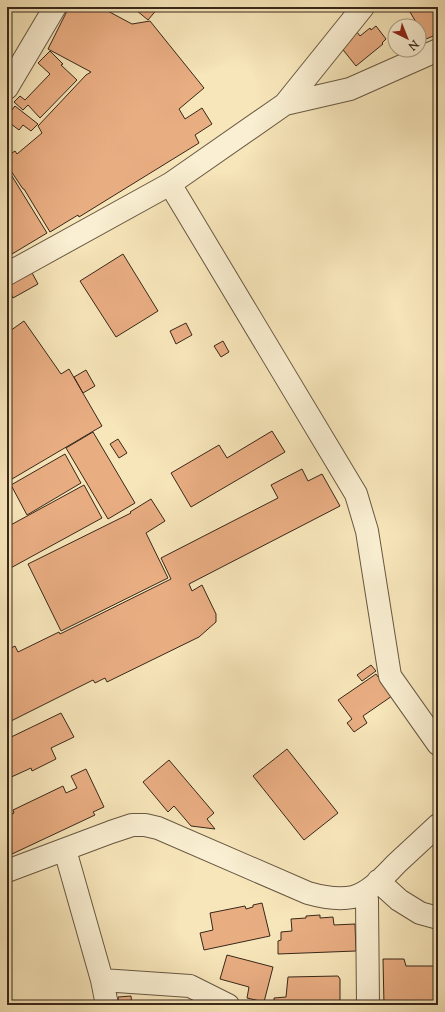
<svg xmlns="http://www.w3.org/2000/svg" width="445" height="1012" font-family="'Sorts Mill Goudy',serif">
  <rect width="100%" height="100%" fill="#f7e6ba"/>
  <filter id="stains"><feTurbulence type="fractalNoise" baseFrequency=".005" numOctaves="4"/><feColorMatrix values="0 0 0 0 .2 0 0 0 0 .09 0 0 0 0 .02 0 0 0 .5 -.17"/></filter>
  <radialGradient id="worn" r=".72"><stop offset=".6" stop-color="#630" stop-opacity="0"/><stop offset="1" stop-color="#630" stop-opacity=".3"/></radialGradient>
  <!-- building -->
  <path fill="#e9ad82" stroke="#38281a" d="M69,7h35v2l28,15 18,-3 54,67 -25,21 6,10 17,-11 10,16 -17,11 4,8 -120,74 -1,-2 -28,17 -26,-43h-1l-16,-24v-9l8,-5 2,3 25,-21 -4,-7 48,-51 5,-3 -43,-23z
    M139,7h18l1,1 -10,12 -12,-10z
    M407,7h31v27l-12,5z
    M376,26l10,13 -4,4 1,1 -27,22 -16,-20 17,-14 3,4 10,-8 1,2z
    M419,32l4,7 -4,2z
    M50,51l13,13 -2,1 16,15 -37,38 -12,-13 -5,5 -9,-8 6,-6 5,4 25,-26 -12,-11z
    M15,106l23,18 -7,7 -8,-6 -4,5 -12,-9v-5z
    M7,168l40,65 -40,24z
    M123,254l35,57 -42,26 -36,-56z
    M30,269l8,15 -25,14 -6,-12v-4z
    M24,321l37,53 8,-5 33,57 -90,53 -5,-9v-64l5,-4 -5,-7v-62z
    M186,323l6,12 -16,9 -6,-13z
    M223,341l6,11 -8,5 -7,-11z
    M86,370l9,16 -12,7 -9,-16z
    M272,431l13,21 -94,55 -20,-34 48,-28 8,13z
    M93,432l42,71 -27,16 -42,-71z
    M118,439l9,14 -8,5 -9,-14z
    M65,454l16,29 -54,32 -16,-30z
    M302,469l6,12 14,-7 18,32 -151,78 3,7 10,-6 14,29v8l-17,15 -92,45 -2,-4 -10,5 -2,-3 -86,43v-73l8,-4 3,6 41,-20 1,2 111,-55 -10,-21 117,-60 -7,-13z
    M84,485l18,33 -95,52v-43z
    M151,499l14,22 -19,12 22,45 -107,53 -33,-67 103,-51 -1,-1z
    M371,665l5,6 -14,10 -5,-6z
    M376,674l16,22 -29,20 4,7 -13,9 -7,-9 5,-4 -14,-19z
    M61,713l13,24 -23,11 5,11 -24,12 -1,-3 -24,11v-40z
    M287,749l51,64 -34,27 -51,-64z
    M169,760l45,53 -7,6 8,10 -24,-3 -17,-20 -6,6 -25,-30z
    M86,769l18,38 -11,5 2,3 -83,39 -5,-10v-27l7,-4 -1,-3 50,-24 3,7 11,-5 -6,-12z
    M262,903l8,33 -66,14 -4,-17 13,-3 -3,-17 35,-7 1,3 7,-2v-2z
    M320,915v3l13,-1 1,8 21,-1 1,27 -78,3v-13l3,-1v-8l11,-1 -1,-12 15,-1v-2z
    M227,955l46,12 -9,35 -17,-4 2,-11 -29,-8z
    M383,959h21l2,7h32v39h-54z
    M338,976l2,3v23l-66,3v-7l12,-1 2,-20z
    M131,996l1,9h-13l-1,-8z"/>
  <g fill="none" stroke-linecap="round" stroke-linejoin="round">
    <!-- street casing -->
    <g stroke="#685842" stroke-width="24">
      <path id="street" d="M7,88l48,-81
        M285,104l65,-15 88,-39
        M170,184l186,310 11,37 23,145 48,68
        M7,274l163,-90 115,-80 78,-97
        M65,850l37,130 5,25
        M7,871l104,-39 21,-7h13l13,3 150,65c14,4 30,7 45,4 18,-5 32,-22 44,-34 14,-13 27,-25 41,-38
        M378,881l21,19 21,13 18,5
        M365,892l2,8 1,105
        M102,980l88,6 38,19"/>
    </g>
    <!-- street -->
    <use href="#street" stroke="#faefd2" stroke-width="22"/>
  </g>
  <!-- margin -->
  <rect width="445" height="1012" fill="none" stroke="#f7e6ba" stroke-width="24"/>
  <rect x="8" y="8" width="429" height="996" fill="none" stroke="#38281a" stroke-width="2"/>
  <rect x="12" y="12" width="421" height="988" fill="none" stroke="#38281a"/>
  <!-- north arrow -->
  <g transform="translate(407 38) rotate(137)"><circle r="19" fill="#faefd2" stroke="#ac9f88"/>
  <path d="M0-3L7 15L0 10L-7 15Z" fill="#8f2418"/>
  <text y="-6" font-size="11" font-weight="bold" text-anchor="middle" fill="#38281a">N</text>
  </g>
  <rect width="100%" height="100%" filter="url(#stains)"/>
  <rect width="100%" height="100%" fill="url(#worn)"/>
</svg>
